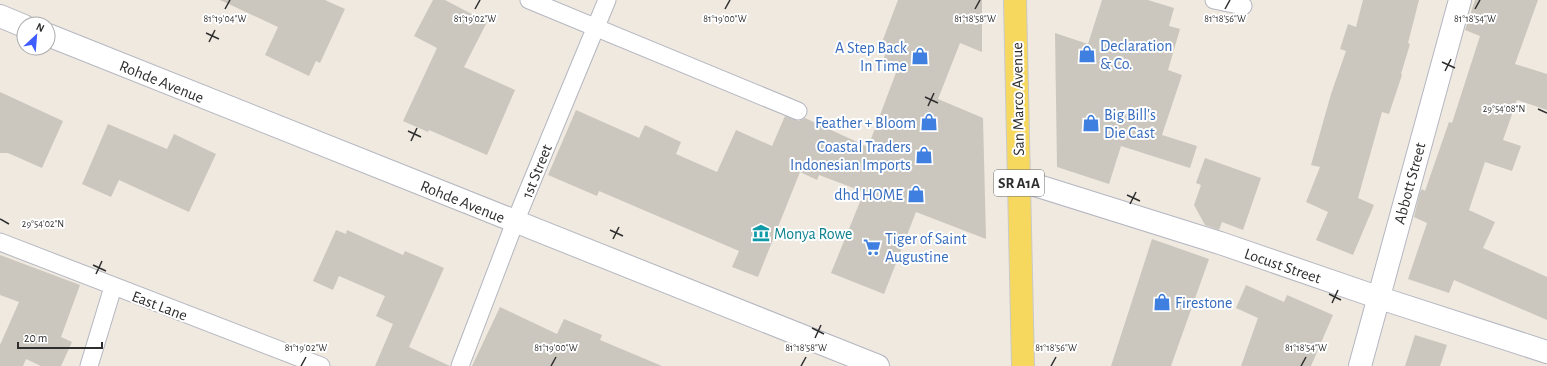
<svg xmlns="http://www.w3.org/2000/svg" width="1547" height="366" font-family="'Alegreya Sans',sans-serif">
  <rect width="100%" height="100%" fill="#efe9e0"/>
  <!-- building -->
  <path fill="#cbc7be" d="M220,0h105l20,9 -25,54 -4,-2 -7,15 -44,-21 13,-28z
    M433,0h12l42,22 -23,45 51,23 -28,65 -58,-25 -1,2 -25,-11 34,-73 -23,-12z
    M898,0h84v52l-22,-9 -22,56 45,19 3,121 -70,-27 -32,82 -53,-21 33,-81 -45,-17 -2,5 -17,-8 -42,105 -26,-10 7,-16 -140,-60 -2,5 -49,-21 28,-65 63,28 6,-13 36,17 -5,12 41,18 19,-42 36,16 13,-30 14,5 6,-3 63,29 29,-77 -7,-2 2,-4 -9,-3 3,-9 -7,-2z
    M1102,0h46l26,8 -5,18 11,3 -12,41 14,5 -20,60 35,11 -7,22 -69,-22 -12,38 -52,-17 -2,-134 33,11z
    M1363,0h56l-11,43 2,1 -9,30 1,1 -13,39 -7,-2 -24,86 16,7 -21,50 -37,-15 12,-28 -22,-10 14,-35 -9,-2 20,-71 15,-43 -6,-2 8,-25 8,3z
    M1475,0h63l-23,64 32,10v36l-30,-10 -14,40 18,6 -9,25 -27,-9 -16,48 26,12 -12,26 64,29v43l-93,-40 -5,13 -41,-14 19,-56 -13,-6 6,-25 2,-3 3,2 24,-69 3,1 28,-87 -15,-6z
    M0,92l63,29 -21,47 -34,-15h-8z
    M108,124l59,25 7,-15 42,20 -27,58 -70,-32 -8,17 -29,-13z
    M1205,158l56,20 -18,52 -21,-8 -3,8 -14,-5 -11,-20 7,-20 -5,-2z
    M336,230l10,4 1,-4 56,25 2,-4 39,17 -35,79 41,19h-75l18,-42 -17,-8 9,-20 -46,-20 -6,14 -20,-9z
    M1152,239l57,20 -38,107h-60z
    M0,255l80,30 -19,52 11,5 -11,24h-20l-15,-7 -3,7h-23v-21l19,-43 -19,-7z
    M1246,285l38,17 3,-7 46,20 -22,51h-70l17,-48 -22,-10z
    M500,307l57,27 7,-15 38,16 -2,5 62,26h-190z
    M1415,335l32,10 -7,21h-35z"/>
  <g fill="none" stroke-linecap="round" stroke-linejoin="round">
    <!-- lane casing -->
    <g stroke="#b4b6c1" stroke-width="19">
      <path id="lane" d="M529,0l269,111
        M1214,0l29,6
        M0,242l321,124
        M89,366l24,-79
        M460,366l55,-144 92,-222"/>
    </g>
    <!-- street casing -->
    <g stroke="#b4b6c1" stroke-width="24">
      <path id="street" d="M0,16l24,10
        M48,35l830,331
        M1019,180l201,63 160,55 167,54
        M1360,366l100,-366"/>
    </g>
    <!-- primary casing -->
    <g stroke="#c9c9c9" stroke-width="24">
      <path id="primary" d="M1015,0l8,366"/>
    </g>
    <!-- lane -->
    <use href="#lane" stroke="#fff" stroke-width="17"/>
    <!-- street -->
    <use href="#street" stroke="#fff" stroke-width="22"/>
    <!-- primary -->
    <use href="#primary" stroke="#f7d85e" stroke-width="22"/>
  </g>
  <!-- ticks -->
  <path fill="none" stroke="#2e2e2e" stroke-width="1.5" d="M225,9l5,-9M475,9l5,-9M725,9l5,-9M975,9l5,-9M1225,9l5,-9M1475,9l5,-9M206,33l13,6M209,42l6,-12M1442,62l13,6M1445,71l6,-12M925,97l13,6M928,106l6,-13M1538,109l9,4M408,131l13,6M411,141l6,-13M1127,195l13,6M1130,204l6,-12M0,219l9,5M610,230l13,6M613,239l6,-12M93,265l13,6M96,274l6,-13M1329,294l12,6M1332,303l6,-13M812,328l12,6M815,338l6,-13M301,366l5,-9M551,366l5,-9M801,366l5,-9M1051,366l5,-9M1301,366l5,-9"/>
  <!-- icons -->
  <defs>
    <g id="shop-bare" transform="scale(1.38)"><path d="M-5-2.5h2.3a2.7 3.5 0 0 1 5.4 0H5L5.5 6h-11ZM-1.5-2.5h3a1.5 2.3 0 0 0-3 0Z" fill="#3f7fe0" stroke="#fff" stroke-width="2.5" paint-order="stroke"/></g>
    <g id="museum-bare" transform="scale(1.38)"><path d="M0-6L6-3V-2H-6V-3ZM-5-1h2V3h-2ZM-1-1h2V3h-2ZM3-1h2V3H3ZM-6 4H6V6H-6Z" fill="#0f9aa8" stroke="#fff" stroke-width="2.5" paint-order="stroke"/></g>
    <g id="supermarket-bare" transform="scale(1.38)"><path d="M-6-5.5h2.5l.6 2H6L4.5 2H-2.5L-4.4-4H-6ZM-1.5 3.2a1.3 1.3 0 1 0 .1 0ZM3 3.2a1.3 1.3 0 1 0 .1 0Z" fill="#3f7fe0" stroke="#fff" stroke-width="2.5" paint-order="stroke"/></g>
  </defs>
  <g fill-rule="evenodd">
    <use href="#shop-bare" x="1087" y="54"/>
    <use href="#shop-bare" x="920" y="56"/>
    <use href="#shop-bare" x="929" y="122"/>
    <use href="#shop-bare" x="1091" y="123"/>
    <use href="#shop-bare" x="924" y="155"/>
    <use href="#shop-bare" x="916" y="194"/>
    <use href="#museum-bare" x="761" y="233"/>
    <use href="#supermarket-bare" x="872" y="247"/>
    <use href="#shop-bare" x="1162" y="302"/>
  </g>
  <g text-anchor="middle" stroke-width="4" stroke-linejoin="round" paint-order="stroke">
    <!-- shield labels -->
    <rect fill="#fff" stroke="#6d6d6d" stroke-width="1" x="994" y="170" width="50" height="26" rx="3"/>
    <g font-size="15" font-weight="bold" fill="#2e2e2e">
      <text x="1019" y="188">SR A1A</text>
    </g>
    <!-- shop labels -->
    <g font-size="16" fill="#366cbe" stroke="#fff" text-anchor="start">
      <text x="1100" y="51">Declaration<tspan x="1100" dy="18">&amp; Co.</tspan></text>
      <text x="907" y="53" text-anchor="end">A Step Back<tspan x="907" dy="18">In Time</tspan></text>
      <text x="1104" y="120">Big Bill's<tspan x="1104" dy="18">Die Cast</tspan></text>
      <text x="916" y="128" text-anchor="end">Feather + Bloom</text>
      <text x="911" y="152" text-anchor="end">Coastal Traders<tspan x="911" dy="18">Indonesian Imports</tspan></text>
      <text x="903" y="200" text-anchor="end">dhd HOME</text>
      <text x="885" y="244">Tiger of Saint<tspan x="885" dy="18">Augustine</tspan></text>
      <text x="1175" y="308">Firestone</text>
    </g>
    <!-- street labels -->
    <g font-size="16" fill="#2e2e2e" stroke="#fff">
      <text transform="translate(162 81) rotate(22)" y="6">Rohde Avenue</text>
      <text transform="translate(1017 99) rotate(-91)" y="6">San Marco Avenue</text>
      <text transform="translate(536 171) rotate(-68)" y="6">1st Street</text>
      <text transform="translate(1409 183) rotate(-75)" y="6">Abbott Street</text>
      <text transform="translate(463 201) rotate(22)" y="6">Rohde Avenue</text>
      <text transform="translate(1283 265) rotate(19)" y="6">Locust Street</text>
      <text transform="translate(160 305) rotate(21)" y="6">East Lane</text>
    </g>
    <!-- culture labels -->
    <g font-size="16" fill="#0d838f" stroke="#fff" text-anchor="start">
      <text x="774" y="239">Monya Rowe</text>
    </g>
  </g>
  <g font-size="10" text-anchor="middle" fill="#2e2e2e" stroke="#fff" stroke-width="4" stroke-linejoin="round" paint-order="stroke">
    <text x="225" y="22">81°19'04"W</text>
    <text x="475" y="22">81°19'02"W</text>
    <text x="725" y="22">81°19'00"W</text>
    <text x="975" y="22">81°18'58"W</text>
    <text x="1225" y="22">81°18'56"W</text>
    <text x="1475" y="22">81°18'54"W</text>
    <text x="1504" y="112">29°54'08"N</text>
    <text x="43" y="227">29°54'02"N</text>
    <text x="306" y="351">81°19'02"W</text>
    <text x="556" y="351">81°19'00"W</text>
    <text x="806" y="351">81°18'58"W</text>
    <text x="1056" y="351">81°18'56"W</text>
    <text x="1306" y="351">81°18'54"W</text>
  </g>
  <!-- north arrow -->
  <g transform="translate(36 36) rotate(26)"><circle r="19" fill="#ffffff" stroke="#ababab"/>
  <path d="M0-3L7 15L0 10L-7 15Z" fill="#3e5cff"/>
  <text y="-6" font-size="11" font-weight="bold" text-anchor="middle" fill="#2e2e2e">N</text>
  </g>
  <!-- scale -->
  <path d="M18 342v6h84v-6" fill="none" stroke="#2e2e2e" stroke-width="2"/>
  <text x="24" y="342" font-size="12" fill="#2e2e2e" stroke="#ffffff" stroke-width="3" paint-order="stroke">20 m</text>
</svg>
